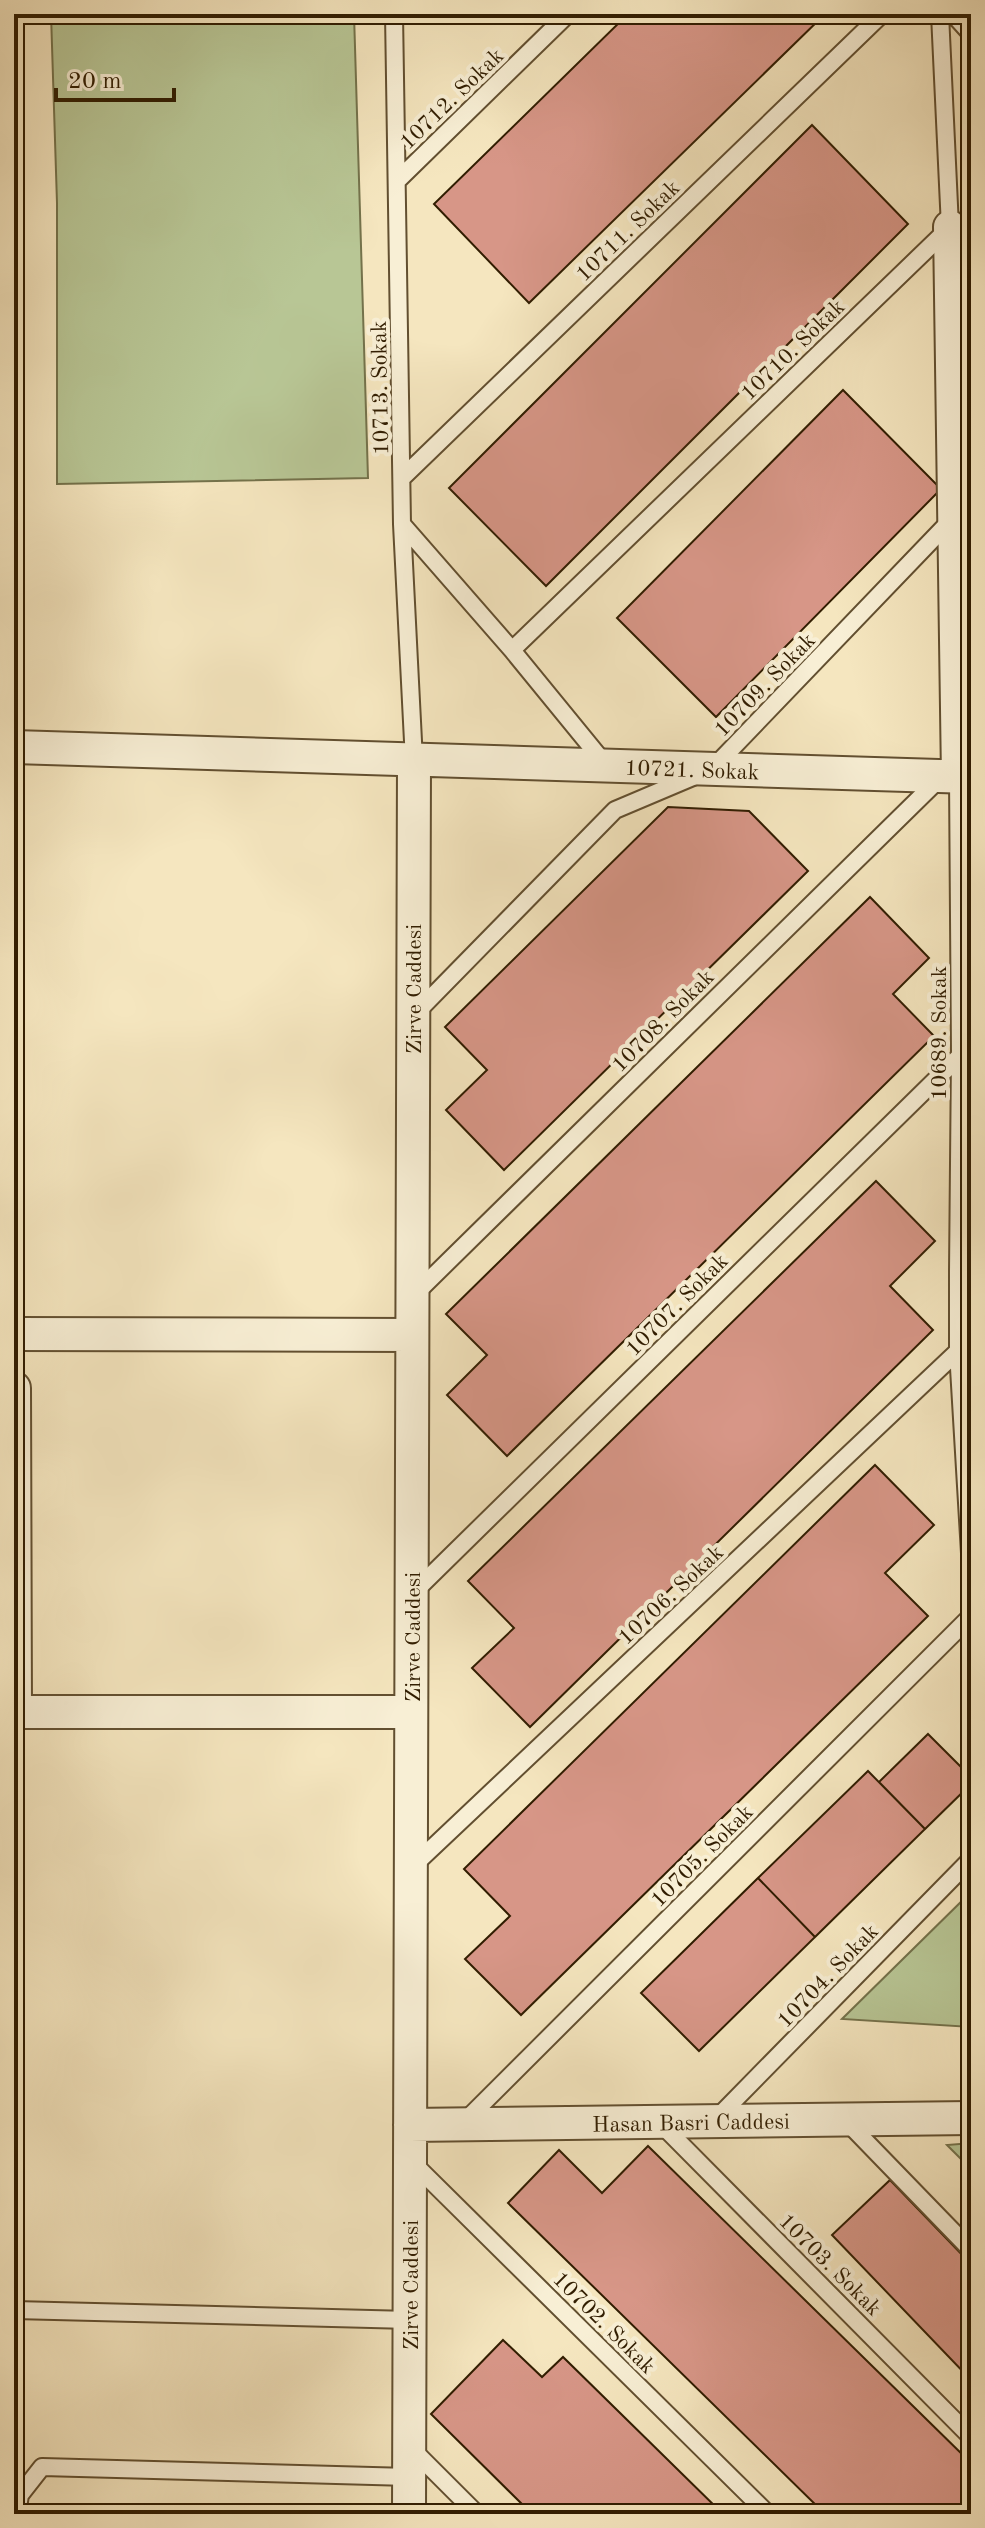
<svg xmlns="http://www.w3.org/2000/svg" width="985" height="2528" font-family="'Old Standard TT',serif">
  <rect width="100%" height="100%" fill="#f5e6bf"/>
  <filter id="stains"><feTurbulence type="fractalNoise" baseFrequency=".0025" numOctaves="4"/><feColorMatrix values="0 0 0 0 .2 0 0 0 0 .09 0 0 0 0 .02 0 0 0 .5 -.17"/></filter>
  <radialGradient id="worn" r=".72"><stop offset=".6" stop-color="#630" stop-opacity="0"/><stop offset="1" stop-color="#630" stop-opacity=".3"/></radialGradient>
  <!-- green -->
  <path fill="#b8c695" stroke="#74724b" stroke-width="2" d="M51,14h303l14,464 -311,6v-281z
    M971,1892v135l-129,-8z
    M971,2143v26l-24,-24z"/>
  <!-- building -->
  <path fill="#d79687" stroke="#311d01" stroke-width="2" d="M628,14h197l-296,289 -95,-99z
    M812,125l96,99 -362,362 -97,-98z
    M843,390l98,99 -225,228 -99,-99z
    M668,807l81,4 59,60 -304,299 -58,-60 41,-40 -42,-43z
    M870,897l59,61 -36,36 41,42 -427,420 -60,-61 40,-40 -41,-41z
    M876,1181l59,60 -45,45 43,44 -403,397 -58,-59 42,-40 -46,-47z
    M875,1465l59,60 -49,48 43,43 -407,399 -56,-56 45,-43 -46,-47z
    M928,1734l43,43v7l-46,45 -46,-47z
    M868,1771l57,58 -110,108 -57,-59z
    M758,1878l57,59 -116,114 -58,-58z
    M648,2146l323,317v51h-146l-317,-311 51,-53 43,43z
    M890,2180l81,84v116l-139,-145z
    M503,2340l39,37 21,-20 160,157h-191l-101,-100z"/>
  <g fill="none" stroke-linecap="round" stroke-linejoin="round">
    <!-- lane casing -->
    <g stroke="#624f30" stroke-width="20">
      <path id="lane" d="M394,14l8,510 12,237
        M953,14l18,20
        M398,180l170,-166
        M402,478l480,-464
        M402,524l110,126 94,115
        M512,650l438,-423 -10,-213
        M958,777l2,278 -2,216 13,14
        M414,1015l201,-205 97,-41 241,-251
        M958,1271v80l13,219
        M414,1295l525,-516
        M413,1593l558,-548
        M412,1867l546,-516
        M715,2120l256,-261
        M846,2121l125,129
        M463,2123l508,-507
        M660,2123l311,314
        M411,2161l357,353
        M14,2310l396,10
        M410,2447l67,67
        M17,2514l3,-19 22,-28 367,10"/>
    </g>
    <!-- street casing -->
    <g stroke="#624f30" stroke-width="36">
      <path id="street" d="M950,227l8,550
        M14,747l957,30
        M14,1334l398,1
        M14,1388l1,324
        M14,1712h397
        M410,2125l561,-7
        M409,2514l5,-1753"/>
    </g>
    <!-- lane -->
    <use href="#lane" stroke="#f8efd5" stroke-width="16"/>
    <!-- street -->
    <use href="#street" stroke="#f8efd5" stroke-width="32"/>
  </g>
  <g text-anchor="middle" stroke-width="8" stroke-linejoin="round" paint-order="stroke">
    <!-- street labels -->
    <g font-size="22" fill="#311d01" stroke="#f8efd5">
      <text transform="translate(451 98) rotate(-44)" y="8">10712. Sokak</text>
      <text transform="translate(627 230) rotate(-44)" y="8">10711. Sokak</text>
      <text transform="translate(792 349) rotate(-44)" y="8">10710. Sokak</text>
      <text transform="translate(379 388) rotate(-91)" y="8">10713. Sokak</text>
      <text transform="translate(764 684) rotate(-46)" y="8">10709. Sokak</text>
      <text transform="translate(692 769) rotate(2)" y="8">10721. Sokak</text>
      <text transform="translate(413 989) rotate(-90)" y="8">Zirve Caddesi</text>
      <text transform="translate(662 1020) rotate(-45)" y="8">10708. Sokak</text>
      <text transform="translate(938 1033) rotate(-90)" y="8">10689. Sokak</text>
      <text transform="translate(676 1304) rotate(-45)" y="8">10707. Sokak</text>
      <text transform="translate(670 1594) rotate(-43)" y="8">10706. Sokak</text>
      <text transform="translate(412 1637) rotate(-90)" y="8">Zirve Caddesi</text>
      <text transform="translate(701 1855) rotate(-45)" y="8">10705. Sokak</text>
      <text transform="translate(827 1975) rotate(-46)" y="8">10704. Sokak</text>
      <text transform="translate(691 2122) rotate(-1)" y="8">Hasan Basri Caddesi</text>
      <text transform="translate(831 2264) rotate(45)" y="8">10703. Sokak</text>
      <text transform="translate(410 2285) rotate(-90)" y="8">Zirve Caddesi</text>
      <text transform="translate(605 2322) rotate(45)" y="8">10702. Sokak</text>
    </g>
  </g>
  <!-- margin -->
  <rect width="985" height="2528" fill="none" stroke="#f5e6bf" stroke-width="48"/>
  <rect x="16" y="16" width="953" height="2496" fill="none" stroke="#311d01" stroke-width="4"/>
  <rect x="24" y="24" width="937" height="2480" fill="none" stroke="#311d01" stroke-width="2"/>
  <!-- scale -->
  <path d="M56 88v12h118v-12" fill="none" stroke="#311d01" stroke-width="4"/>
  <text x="68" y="88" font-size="24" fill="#311d01" stroke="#f8efd5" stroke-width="6" paint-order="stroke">20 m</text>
  <rect width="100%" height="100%" filter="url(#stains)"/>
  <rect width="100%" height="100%" fill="url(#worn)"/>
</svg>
